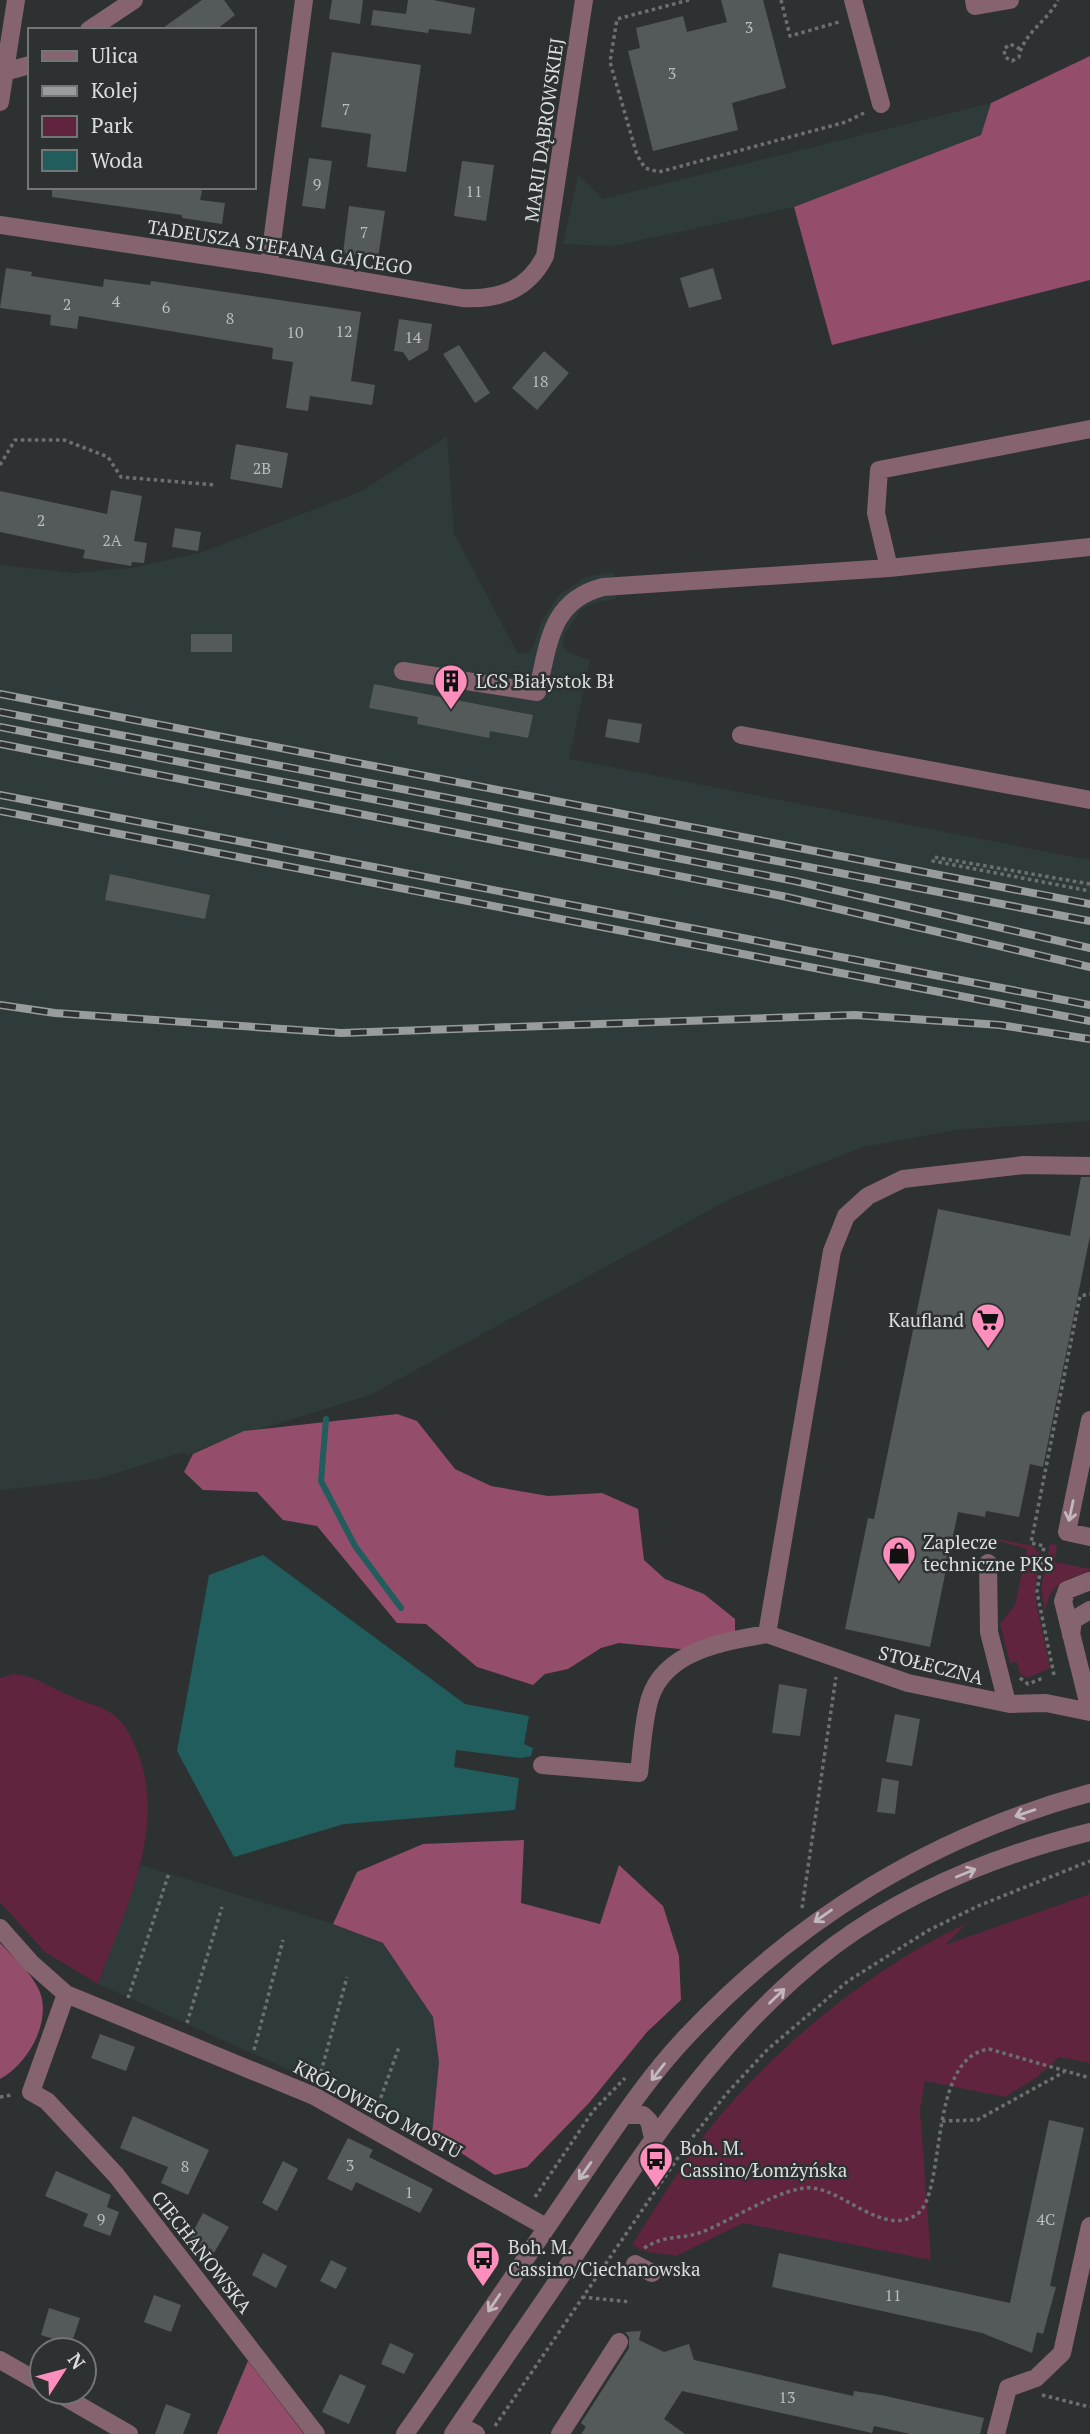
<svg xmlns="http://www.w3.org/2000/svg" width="1090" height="2434" font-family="'PT Serif',serif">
  <rect width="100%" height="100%" fill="#2d3131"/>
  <!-- built -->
  <path fill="#2e3b3a" d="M991,103l-10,32 -187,72 -180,39 -51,-2 15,-69 25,24z
    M447,436l7,97 64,121 9,-1 6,-5 9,-28 16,-24 28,-19 28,-5 2,27 -19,3 -15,7 -17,24 -2,12 4,7 23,8 -21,99 521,101v261l-134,9 -93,17 -131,51 -362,197 -148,46 -36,15 -2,-4 -87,27 -97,11v-925l74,8 57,-5 69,-15 162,-62z
    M141,1865l192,59 50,19 50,74 6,45 -7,72 -334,-150z"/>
  <!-- green -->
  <path fill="#60243f" d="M982,1536l51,10 6,7 -4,44 15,71 -23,10 -7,-4 -3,-12 -7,1 -10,-39 15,-19 12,-56z
    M1050,1544l7,1 -2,17 35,7v3c-27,8 -41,11 -45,42l-4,-26z
    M14,1674c23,2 38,15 59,23 13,6 33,10 43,20 12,10 16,22 22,36 29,77 -14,158 -40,231l-53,-32 -45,-50v-224z
    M1090,1894v169l-31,-6 -23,21 -31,19 -80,-16 -5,29 11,150 -188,-37 -67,33c-14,-4 -36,-1 -43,-13 29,-44 56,-92 91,-132 69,-78 149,-143 243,-188l-22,22z"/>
  <!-- forest -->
  <path fill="#954d6c" d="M1090,56v224l-258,65 -38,-138 187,-72 10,-32z
    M397,1414l20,7 38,48 36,17 57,10 54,-3 36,16 6,51 21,19 39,15 31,25v19l-14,15 -102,-10 -18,5 -33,21 -23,5 -12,11 -56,-18 -51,-43 -29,-1 -80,-97 -34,-6 -26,-28 -54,-2 -19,-18 9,-18 51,-23z
    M524,1840l-3,63 79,21 19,-59 44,41 16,50 2,44 -34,32 -58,71 -62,64 -32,8 -63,-41 7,-72 -6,-45 -50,-74 -50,-19 24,-52 66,-28z
    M0,1943c13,14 31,29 39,47 14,31 -12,75 -39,89z
    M248,2361l56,73h-87z"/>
  <!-- water -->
  <path fill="#205d5c" d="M263,1555l202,149 64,12 -5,28 9,4 -2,8 -10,2 -65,-8 -2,17 65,11 -4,32 -171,14 -110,33 -57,-106 32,-176z"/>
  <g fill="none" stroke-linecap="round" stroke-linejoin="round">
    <!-- stream -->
    <path stroke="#205d5c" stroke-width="6" d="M326,1419l-5,62 34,65 46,62"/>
  </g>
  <!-- building -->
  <path fill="#545959" d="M202,0h22l11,15 -19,15h-56z
    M332,0h31l-3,24 -31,-5z
    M408,0h25l42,8 -4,26 -42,-5 -1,4 -57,-8 2,-15 33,4z
    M721,0h42l23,88 -54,15 6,27 -85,21 -25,-100 12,-3 -4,-20 47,-12 4,16 40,-10z
    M332,52l89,13 -15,107 -39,-5 4,-33 -50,-7z
    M309,158l23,3 -7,48 -23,-3z
    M462,161l32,4 -8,56 -32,-5z
    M52,187h145l5,4 -2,9 25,3 -3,21 -40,-6v-3l-130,-18z
    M349,206l36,5 -7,47 -35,-5z
    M6,268l26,4 -1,4 72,11 1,-8 46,6 1,-4 210,31 -10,69 24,4 -3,20 -62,-9 -2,15 -22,-3 7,-46 -21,-3 1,-11 -194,-32 -2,13 -27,-4 1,-10 -51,-7z
    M713,268l9,31 -33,9 -9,-30z
    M399,319l33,5 -4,26 -19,11 -6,-9 -9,-1z
    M459,345l31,48 -15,10 -32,-49z
    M544,351l25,22 -32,37 -25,-22z
    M236,444l52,9 -6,35 -52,-9z
    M111,490l31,6 -8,45 13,2 -3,20 -12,-1 -1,4 -48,-8 2,-8 -85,-18v-41l107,23z
    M175,528l26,4 -3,19 -26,-4z
    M191,634h41v18h-41z
    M374,684l159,31 -5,23 -38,-7 -1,7 -72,-14 1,-7 -49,-9z
    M608,719l34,5 -3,19 -34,-6z
    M110,874l100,21 -5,24 -100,-19z
    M1081,1177h9v59l-47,231 -13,-3 -11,53 -33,-6 -1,6 -27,-5 -28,135 -85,-18 23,-111 6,1 64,-310 132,27z
    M779,1684l28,5 -7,47 -28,-3z
    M895,1714l25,5 -8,47 -26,-4z
    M882,1778l17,3 -4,33 -18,-2z
    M100,2034l35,13 -9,24 -35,-13z
    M133,2116l76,34 -21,45 -27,-12 7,-16 -48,-19z
    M1049,2120l35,8 -34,158 6,1 -13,47 -6,-2 -5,21 -50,-20 -210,-46 7,-34 231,50z
    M348,2138l25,12 -4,7 64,32 -13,24 -64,-31 -4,9 -25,-12z
    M283,2161l15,8 -21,42 -15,-8z
    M56,2171l55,24 -4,12 12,5 -9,24 -27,-10 5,-12 -43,-18z
    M203,2213l26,14 -15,26 -25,-14z
    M263,2253l24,13 -11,22 -24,-13z
    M331,2260l16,8 -11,21 -16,-8z
    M154,2295l27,10 -10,27 -27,-10z
    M49,2308l31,10 -9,27 -30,-10z
    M641,2331l-2,9 25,12 25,-8 5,16 159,36 1,-5 27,4 103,23 -4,16h-70l-36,-8 -2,7 -190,-42 -18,28 21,15h-104l5,-7 -5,-4 48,-75v-11l-4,-5z
    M390,2343l24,11 -10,20 -23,-10z
    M340,2374l26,12 -17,38 -27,-12z
    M166,2404l25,10 -8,20h-28z"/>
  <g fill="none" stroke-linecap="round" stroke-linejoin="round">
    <!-- path -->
    <path stroke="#6c7070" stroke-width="3.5" stroke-dasharray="3.5 3.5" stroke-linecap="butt" d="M689,0l-72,19 -7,43 27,93 8,13 14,4 187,-50 18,-9
      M781,0l9,36 49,-14
      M1020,49l-10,-5 -6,5 1,8 7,4 7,-4c4,-24 29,-36 39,-57
      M0,465l15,-25h49l44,17 13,20 95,8
      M1090,884l-156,-27 -1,4 157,30
      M1054,1675l-17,-83 7,-46 -13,-3 49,-247 10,-2
      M1020,1678l8,6 15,-6
      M802,1908l34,-231
      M128,1998l41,-125
      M187,2023l35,-116
      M254,2050l29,-110
      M319,2079l28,-102
      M0,2097l12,-2
      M376,2111l23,-64
      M942,2121l35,-1 87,-48
      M535,2197l58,-86 32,-33
      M644,2248c23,-14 33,-8 55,-15 31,-11 85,-48 113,-45 33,3 71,48 104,27 32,-20 10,-157 73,-166l101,29
      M582,2297l49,5
      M1042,2395l48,12
      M495,2426l193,-283 39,-50 40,-43 81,-69 81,-51 49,-24 112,-45"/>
    <!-- minor -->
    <path stroke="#856470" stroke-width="18" d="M853,0l28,104
      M974,0l1,6 35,-6
      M89,30l45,-30
      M0,73l30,-8
      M0,102l16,-102
      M0,225l269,40 193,33c37,2 66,-8 83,-42l39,-256
      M269,265l35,-265
      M889,568l-13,-55 3,-43 211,-41
      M403,671l134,21c12,-47 12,-91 66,-105l286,-19 201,-21
      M741,735l349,65
      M1090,1420l-23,112 23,5
      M988,1563l1,69 18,71
      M1090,1581l-23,9 -4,11 27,109
      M767,1634l65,-383 14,-35 22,-20 35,-17 121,-14 66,1
      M767,1634l141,49 102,21 36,-1 44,9
      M1071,1635l2,-15 17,-10
      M542,1765l97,8c3,-25 4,-52 11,-75 15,-48 76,-57 117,-64
      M0,1928l31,35 35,31 248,102 232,131
      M66,1994l-35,98 16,9 69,74 200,259
      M624,2115h19l6,6 4,17
      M635,2264l17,9
      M0,2360l42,24
      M56,2392l73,42
      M459,2425l17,9
      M405,2434c59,-84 116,-169 174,-254 34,-49 67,-101 108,-144 111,-118 247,-201 403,-243
      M453,2434c40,-60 82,-119 122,-179 74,-113 151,-228 260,-310 75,-55 166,-91 255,-113
      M560,2434l59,-92
      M996,2434l12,-46 28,-10 26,-25 28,-127"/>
    <!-- rail casing -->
    <g stroke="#999c9c" stroke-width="8">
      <path id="rail" d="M0,694l1090,210
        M0,712l1090,209
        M0,727l795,154 295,67
        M0,744l782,152 308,71
        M0,795l1090,210
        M0,811l1090,210
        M0,1005l55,8 286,20 514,-18 145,10 90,14"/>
    </g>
    <!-- rail -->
    <use href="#rail" stroke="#2d3131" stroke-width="5" stroke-dasharray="16" stroke-linecap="butt"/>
  </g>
  <!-- one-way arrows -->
  <defs><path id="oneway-shaft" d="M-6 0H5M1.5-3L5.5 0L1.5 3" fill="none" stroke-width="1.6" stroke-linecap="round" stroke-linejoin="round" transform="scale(1.75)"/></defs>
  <g stroke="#c1b9bd">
    <use href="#oneway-shaft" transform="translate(1071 1511) rotate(102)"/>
    <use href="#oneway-shaft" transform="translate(1025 1813) rotate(161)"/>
    <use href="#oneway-shaft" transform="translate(966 1873) rotate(-22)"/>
    <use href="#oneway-shaft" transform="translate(823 1916) rotate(145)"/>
    <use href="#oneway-shaft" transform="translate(777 1996) rotate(-44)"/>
    <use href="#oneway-shaft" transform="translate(658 2072) rotate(128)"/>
    <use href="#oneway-shaft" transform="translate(585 2171) rotate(125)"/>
    <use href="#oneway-shaft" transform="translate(494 2303) rotate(124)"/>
  </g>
  <!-- icons -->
  <defs>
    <g id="building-pin" transform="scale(1.75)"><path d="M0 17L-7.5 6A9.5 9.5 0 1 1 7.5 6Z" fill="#fe8ebc" stroke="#2d3131"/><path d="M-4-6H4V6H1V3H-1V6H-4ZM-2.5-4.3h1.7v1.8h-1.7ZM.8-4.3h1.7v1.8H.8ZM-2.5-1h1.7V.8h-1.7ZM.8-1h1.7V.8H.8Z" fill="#111"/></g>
    <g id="supermarket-pin" transform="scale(1.75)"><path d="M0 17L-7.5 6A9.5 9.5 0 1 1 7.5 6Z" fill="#fe8ebc" stroke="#2d3131"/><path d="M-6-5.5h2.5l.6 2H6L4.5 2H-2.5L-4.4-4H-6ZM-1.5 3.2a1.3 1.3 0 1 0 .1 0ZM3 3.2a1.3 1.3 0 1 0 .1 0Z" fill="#111"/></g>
    <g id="shop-pin" transform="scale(1.75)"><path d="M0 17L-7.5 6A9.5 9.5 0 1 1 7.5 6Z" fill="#fe8ebc" stroke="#2d3131"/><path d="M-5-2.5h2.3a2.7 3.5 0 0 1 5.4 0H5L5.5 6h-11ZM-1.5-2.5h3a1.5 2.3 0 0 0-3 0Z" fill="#111"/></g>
    <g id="bus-pin" transform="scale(1.75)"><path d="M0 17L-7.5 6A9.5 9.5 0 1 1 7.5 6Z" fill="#fe8ebc" stroke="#2d3131"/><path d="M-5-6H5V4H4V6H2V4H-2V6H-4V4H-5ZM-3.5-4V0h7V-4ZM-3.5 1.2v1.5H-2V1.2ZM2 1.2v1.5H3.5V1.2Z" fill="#111"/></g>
  </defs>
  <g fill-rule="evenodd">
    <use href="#building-pin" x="451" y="681"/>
    <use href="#supermarket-pin" x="988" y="1320"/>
    <use href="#shop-pin" x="899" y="1553"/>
    <use href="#bus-pin" x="656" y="2159"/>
    <use href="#bus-pin" x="483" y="2258"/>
  </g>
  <g text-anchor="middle" stroke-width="5" stroke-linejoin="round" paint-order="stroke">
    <!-- number labels -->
    <g font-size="16" fill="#b9bdbd">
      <text x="749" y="33">3</text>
      <text x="672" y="79">3</text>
      <text x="346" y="115">7</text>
      <text x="317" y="190">9</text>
      <text x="474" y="197">11</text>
      <text x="364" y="238">7</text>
      <text x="116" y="307">4</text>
      <text x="67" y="310">2</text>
      <text x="166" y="313">6</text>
      <text x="230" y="324">8</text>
      <text x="344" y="337">12</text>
      <text x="295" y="338">10</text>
      <text x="413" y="343">14</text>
      <text x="540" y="387">18</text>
      <text x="262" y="474">2B</text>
      <text x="41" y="526">2</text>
      <text x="112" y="546">2A</text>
      <text x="350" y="2171">3</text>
      <text x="185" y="2172">8</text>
      <text x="409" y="2198">1</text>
      <text x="101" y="2225">9</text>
      <text x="1046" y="2225">4C</text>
      <text x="893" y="2301">11</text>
      <text x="787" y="2403">13</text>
    </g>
    <!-- street labels -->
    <g font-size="19" fill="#dbdede" stroke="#2d3131">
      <text transform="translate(544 130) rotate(-82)" y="7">MARII DĄBROWSKIEJ</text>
      <text transform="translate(280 247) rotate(9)" y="7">TADEUSZA STEFANA GAJCEGO</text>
      <text transform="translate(931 1665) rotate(14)" y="7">STOŁECZNA</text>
      <text transform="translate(378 2109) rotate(28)" y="7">KRÓLOWEGO MOSTU</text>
      <text transform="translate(202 2252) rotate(52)" y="7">CIECHANOWSKA</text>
    </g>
    <!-- poi labels -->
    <g font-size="19" fill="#dbdede" stroke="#2d3131" text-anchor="start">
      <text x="476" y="688">LCS Białystok Bł</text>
      <text x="964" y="1327" text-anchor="end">Kaufland</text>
      <text x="923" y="1549">Zaplecze<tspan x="923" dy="22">techniczne PKS</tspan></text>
      <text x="680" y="2155">Boh. M.<tspan x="680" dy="22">Cassino/Łomżyńska</tspan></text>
      <text x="508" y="2254">Boh. M.<tspan x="508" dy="22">Cassino/Ciechanowska</tspan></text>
    </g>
  </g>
  <!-- legend -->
  <rect x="28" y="28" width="228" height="161" fill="#2d3131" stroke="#737676" stroke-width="2"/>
  <rect x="42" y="51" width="35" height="10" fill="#856470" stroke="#737676" stroke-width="2"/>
  <text x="91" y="63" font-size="21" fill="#dbdede">Ulica</text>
  <rect x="42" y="86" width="35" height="10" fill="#999c9c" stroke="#737676" stroke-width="2"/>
  <text x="91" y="98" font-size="21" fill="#dbdede">Kolej</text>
  <rect x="42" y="116" width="35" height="21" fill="#60243f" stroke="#737676" stroke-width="2"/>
  <text x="91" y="133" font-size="21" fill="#dbdede">Park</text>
  <rect x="42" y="150" width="35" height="21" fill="#205d5c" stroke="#737676" stroke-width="2"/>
  <text x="91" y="168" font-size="21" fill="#dbdede">Woda</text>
  <!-- north arrow -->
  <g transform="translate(63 2371) rotate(54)"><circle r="33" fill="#2d3131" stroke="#737676" stroke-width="2"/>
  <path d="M0-5L12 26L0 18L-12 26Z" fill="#fe8ebc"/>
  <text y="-10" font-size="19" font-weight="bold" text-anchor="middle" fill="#dbdede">N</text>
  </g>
</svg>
